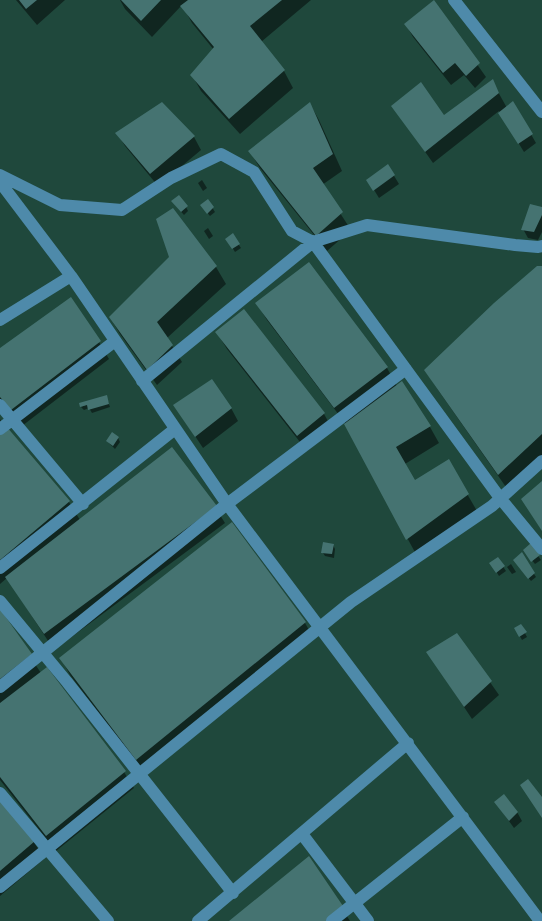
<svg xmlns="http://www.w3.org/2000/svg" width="542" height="921" font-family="Montserrat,sans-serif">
  <rect width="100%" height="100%" fill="#1f483c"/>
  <!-- shadow -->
  <path fill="#0007" d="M16,0h49l-28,25z
    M120,0h191l-50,42 23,29 9,17 -53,46 -39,-43 -9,-16 22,-25 -22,-27 -10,-18 -30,32 -27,-28z
    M433,2l53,75 -11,11 -11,-13 -13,10 -38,-48 -7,-12z
    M492,81l15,27 6,-5 23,40 -12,9 -25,-41 -66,52 -40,-57 51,11z
    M162,104l32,33 7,13 -43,36 -33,-40 -8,-13z
    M310,104l9,16 23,51 -20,14 29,45 -24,21 -67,-83 -10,-16z
    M388,166l11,18 -20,14 -11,-18z
    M202,180l5,8 -4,3 -5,-8z
    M208,201l7,11 -5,4 -6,-7z
    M175,205l11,2 2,4 -4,4z
    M542,209v23l-4,8 -10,-2 -5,-9z
    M173,210l43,57 10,17 -59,54 15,24 -25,23 -37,-51 -10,-17 61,-60z
    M208,228l5,8 -4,3 -5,-8z
    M232,235l9,13 -6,4 -8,-13z
    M309,264l78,104 10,18 33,41 9,16 -34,21 10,19 33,-22 29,50 -60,45 -72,-133 -78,-103 -10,-16z
    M542,267v192l-34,31 -72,-103 -10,-16z
    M217,333l107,81 9,16 -26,21 -80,-102z
    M99,342l10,17 -87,67 -22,-25v-51z
    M106,396l4,11 -18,6 -3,-5 -5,2 -3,-3z
    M231,408l7,13 -35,27 -20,-30z
    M0,419l5,9 64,74 11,18 135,-13 10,16 -171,127 -47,-72 -7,6z
    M118,438l2,4 -5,7 -8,-8z
    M333,545l2,4 -1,9 -9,-2 -2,-3z
    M531,546l10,14 -6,4 -8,-10z
    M498,559l8,12 -7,5 -8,-13z
    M511,564l5,8 -4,2 -5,-7z
    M517,564l17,10 2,3 -5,4z
    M0,612l41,61 83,99 10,16 -78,63 -56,-71z
    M305,623l9,16 -168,136 -76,-100 -9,-17z
    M521,626l6,11 -5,3 -6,-11z
    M457,635l42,60 -27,24 -44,-66z
    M0,800l34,42 10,17 -44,37z
    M496,803l21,9 5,9 -8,7z
    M343,910l7,11h-118z"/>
  <!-- building -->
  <path fill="#457371" d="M19,0h18l-11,9z
    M121,0h40l-20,21z
    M188,0h94l-32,26 35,44 -56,49 -39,-44 24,-28 -34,-41z
    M434,0l46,63 -14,13 -11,-13 -12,10 -39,-49z
    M493,79l6,14 -74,59 -34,-46 30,-24 23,33z
    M513,101l20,33 -15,10 -20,-31z
    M162,102l33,34 -45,38 -35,-41z
    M310,102l23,52 -20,14 30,44 -27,24 -68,-85z
    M388,164l7,11 -22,16 -7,-11z
    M179,195l9,11 -7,6 -10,-11z
    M208,199l6,8 -7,7 -7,-9z
    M530,204l12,3v8l-8,17 -13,-2z
    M173,208l44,58 -60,56 16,23 -26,25 -38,-53 60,-60 -13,-38z
    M233,233l7,11 -8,5 -7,-10z
    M309,262l79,105 -54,41 -79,-105z
    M537,266h5v168l-44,41 -74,-105 70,-67z
    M71,297l30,44 -90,69 -11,-13v-49z
    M244,309l81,104 -28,23 -82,-104z
    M212,379l20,29 -37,29 -22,-32z
    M402,381l29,45 -35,21 19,33 34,-21 20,35 -63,46 -62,-116z
    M107,395l2,9 -21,6 -1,-5 -7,2 -1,-4z
    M6,426l64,75 -70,59v-130z
    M112,432l7,5 -6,9 -7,-5z
    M172,447l45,59 -173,128 -39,-57z
    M542,481v50l-21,-32z
    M232,522l74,100 -170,138 -77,-102z
    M323,542l11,2 -2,10 -11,-1z
    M531,543l9,12 -9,7 -8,-12z
    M522,552l13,21 -7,6 -15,-19z
    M498,557l7,9 -9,7 -7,-10z
    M0,609l32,45 -32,25z
    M521,624l6,8 -8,5 -5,-9z
    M457,633l35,48 -28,26 -38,-55z
    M47,667l79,104 -80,65 -46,-59v-74z
    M528,779l14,18v21l-22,-33z
    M504,794l14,18 -9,9 -15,-19z
    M0,798l35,43 -35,30z
    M309,856l36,53 -15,12h-101z"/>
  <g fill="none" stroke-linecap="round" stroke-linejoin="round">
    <!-- minor -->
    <path stroke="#4e8aaa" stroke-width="12" d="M0,175l60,30 62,5 49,-32 50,-24 33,18 38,59 21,11 54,-17 148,20 23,2 4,-1
      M0,182l71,94 156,228 -227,183
      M0,320l71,-44
      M406,369l-179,135 313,417
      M142,381l171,-139 187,256 42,51
      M0,405l83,99
      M0,429l115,-88
      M0,568l175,-139
      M0,601l67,81 166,211
      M0,793l108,128
      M302,834l66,87
      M0,887l351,-285 141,-96 50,-45
      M198,921l210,-178
      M332,921l131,-104"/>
    <!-- tertiary -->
    <path stroke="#4e8aaa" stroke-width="12" d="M454,0l88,112"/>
  </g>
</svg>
